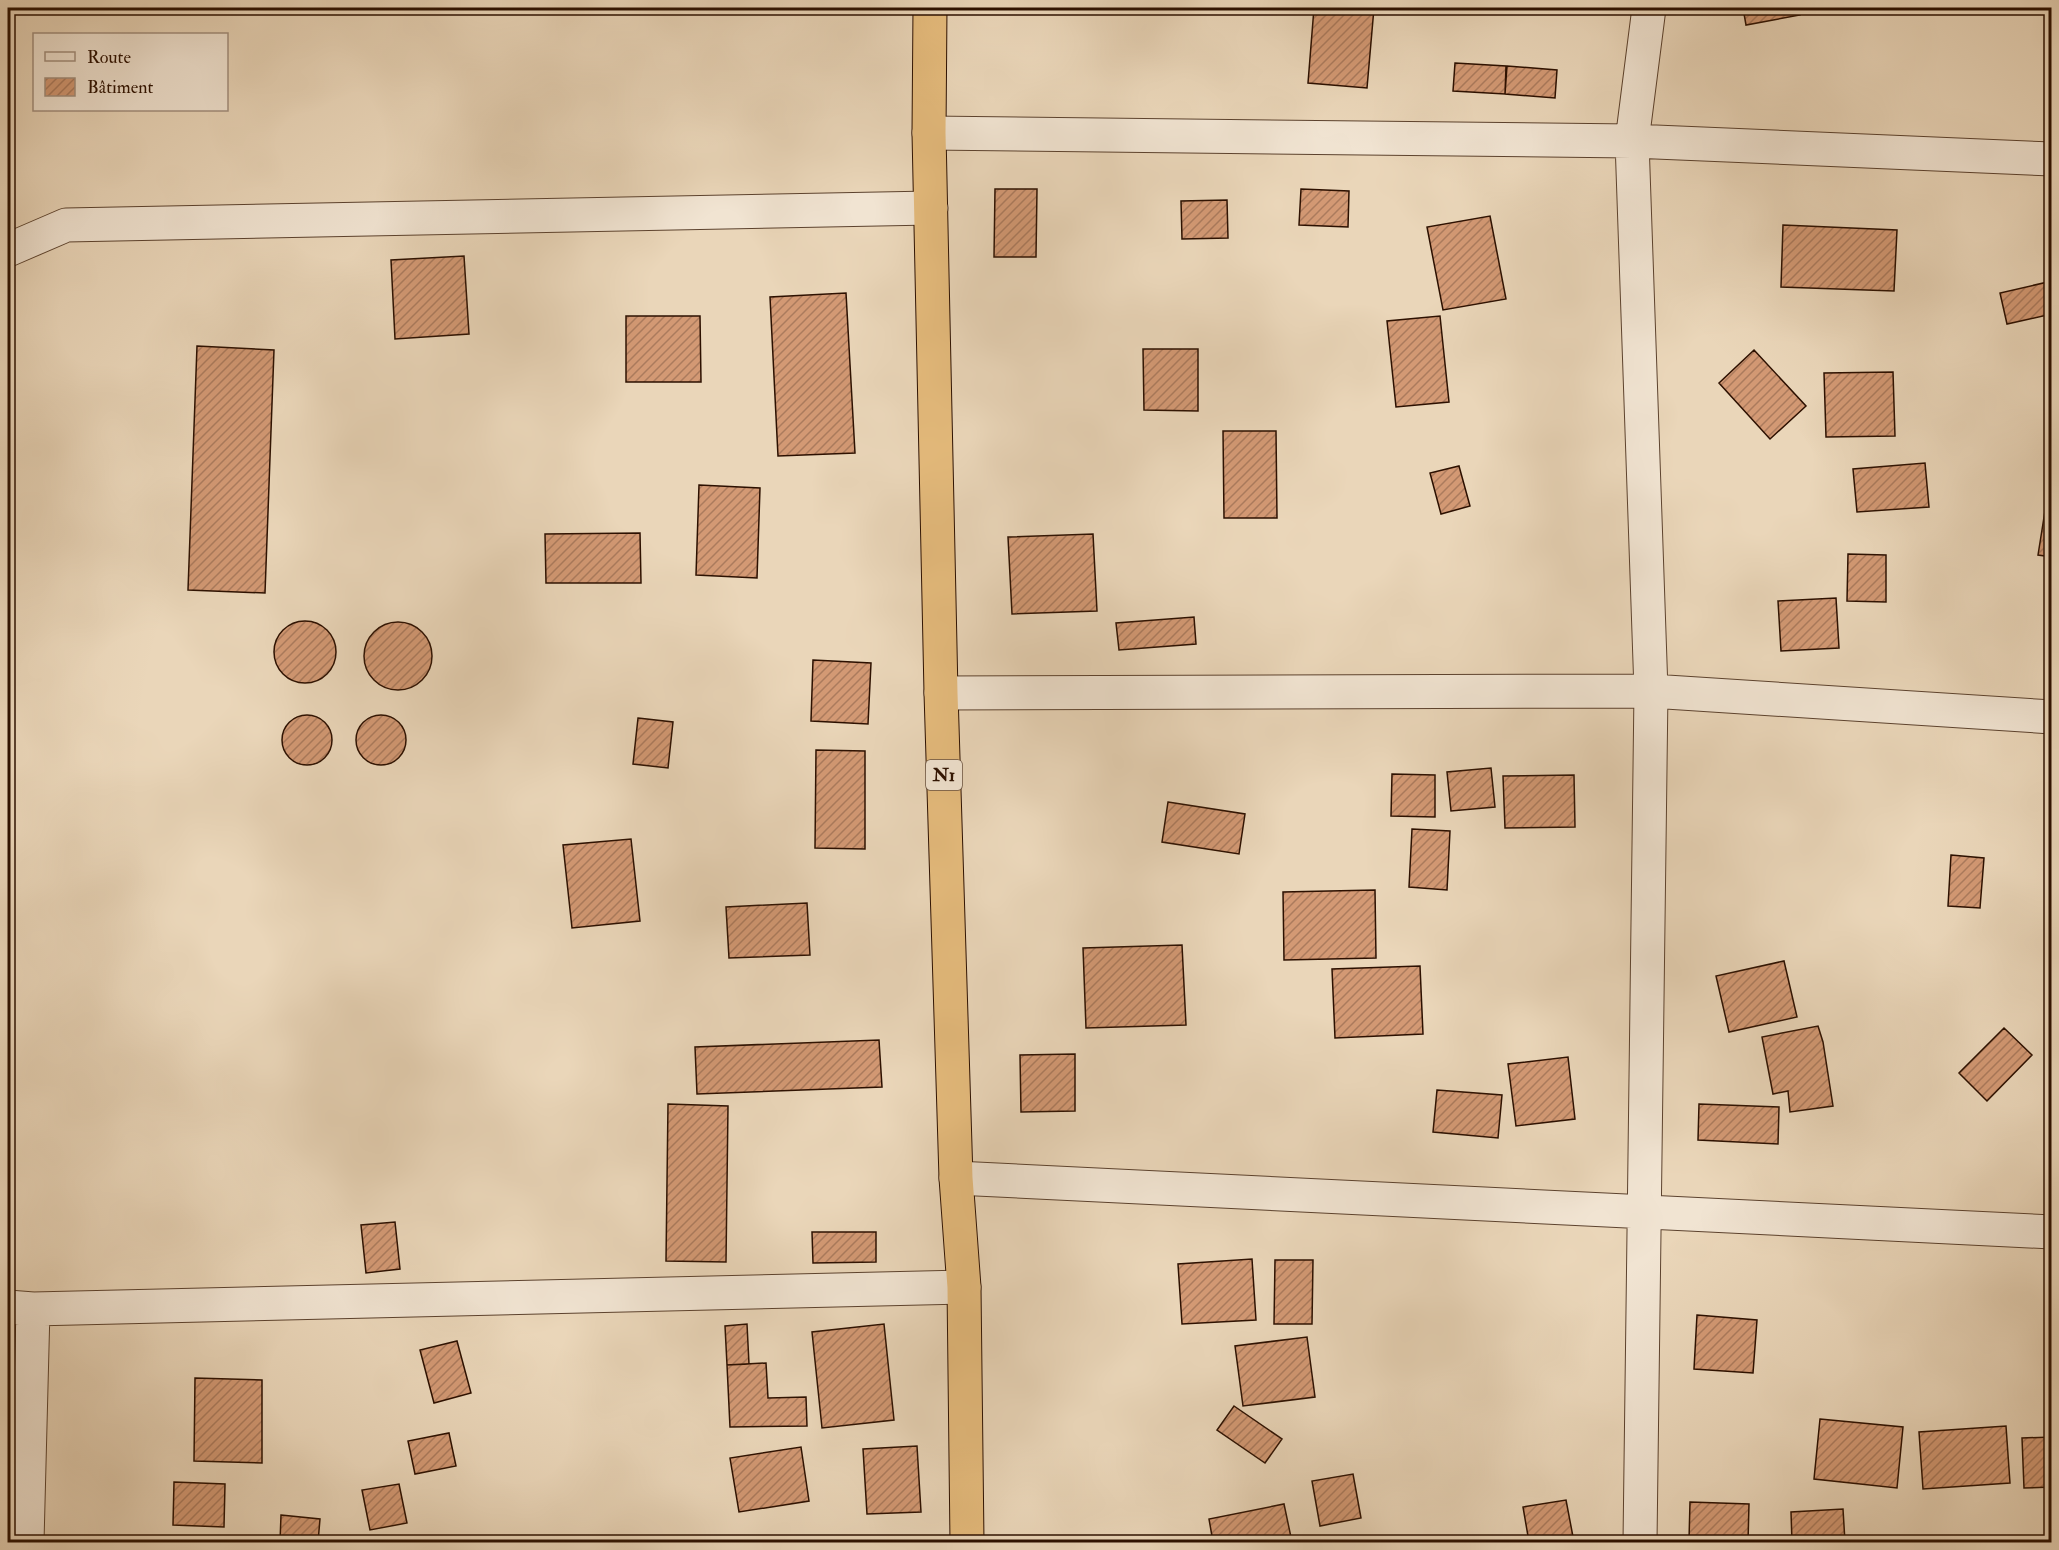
<svg xmlns="http://www.w3.org/2000/svg" width="2059" height="1550" font-family="'IM FELL Double Pica',serif">
  <defs>
    <pattern id="building-hatch" width="6" height="6" patternUnits="userSpaceOnUse" patternTransform="scale(1.5)"><rect width="6" height="6" fill="#d39974"/><path d="M-1 1l2-2M0 6l6-6M5 7l2-2" fill="none" stroke="#ab7b5d"/></pattern>
  </defs>
  <rect width="100%" height="100%" fill="#ead6b9"/>
  <filter id="stains"><feTurbulence type="fractalNoise" baseFrequency=".00333" numOctaves="4"/><feColorMatrix values="0 0 0 0 .2 0 0 0 0 .09 0 0 0 0 .02 0 0 0 .5 -.17"/></filter>
  <radialGradient id="worn" r=".72"><stop offset=".6" stop-color="#630" stop-opacity="0"/><stop offset="1" stop-color="#630" stop-opacity=".3"/></radialGradient>
  <!-- building -->
  <path fill="url(#building-hatch)" stroke="#2c1000" stroke-width="1.5" d="M1314,8h60l-7,80 -59,-5z
    M1743,8h55l2,7 -54,10z
    M1455,63l51,3 -1,28 -52,-3z
    M1507,66l50,4 -2,28 -50,-4z
    M995,189h42l-1,68h-42z
    M1301,189l48,2 -1,36 -49,-2z
    M1227,200l1,38 -46,1 -1,-38z
    M1490,216l16,83 -63,11 -16,-83z
    M1783,225l114,5 -3,61 -113,-4z
    M464,256l5,78 -74,5 -4,-79z
    M2052,281v33l-45,10 -7,-31z
    M846,293l9,160 -77,3 -8,-159z
    M626,316h74l1,66h-75z
    M1440,316l9,86 -53,5 -9,-86z
    M197,346l77,4 -9,243 -77,-3z
    M1143,349h55v62l-54,-1z
    M1754,350l52,56 -36,33 -51,-56z
    M1893,372l2,64 -69,1 -2,-64z
    M1223,431h53l1,87h-53z
    M1925,463l4,44 -72,5 -4,-43z
    M1459,466l11,40 -29,8 -11,-41z
    M2052,467v90l-14,-2z
    M699,485l61,3 -3,90 -61,-3z
    M640,533l1,50h-95l-1,-49z
    M1093,534l4,77 -85,3 -4,-77z
    M1848,554l38,1v47l-39,-1z
    M1836,598l3,50 -58,3 -3,-50z
    M1194,617l2,27 -77,6 -3,-27z
    M274 652a31 31 0 1 1 62 0a31 31 0 1 1-62 0Z
    M364 656a34 34 0 1 1 68 0a34 34 0 1 1-68 0Z
    M813,660l58,3 -3,61 -57,-3z
    M282 740a25 25 0 1 1 50 0a25 25 0 1 1-50 0Z
    M356 740a25 25 0 1 1 50 0a25 25 0 1 1-50 0Z
    M638,718l35,4 -5,46 -35,-4z
    M816,750l49,1v98l-50,-1z
    M1491,768l4,39 -44,4 -4,-39z
    M1392,774l43,1v42l-44,-1z
    M1574,775l1,52 -70,1 -2,-52z
    M1168,802l77,12 -6,40 -77,-12z
    M1412,829l38,2 -3,59 -38,-3z
    M631,839l9,82 -68,7 -9,-83z
    M1951,855l33,3 -4,50 -32,-2z
    M1375,890l1,68 -92,2 -1,-68z
    M807,903l3,52 -81,3 -3,-51z
    M1182,945l4,80 -100,3 -3,-80z
    M1784,961l13,56 -68,15 -13,-56z
    M1420,966l3,68 -88,4 -3,-69z
    M1818,1026l5,16 10,64 -43,6 -2,-21 -15,3 -11,-57z
    M2004,1028l28,27 -45,46 -28,-28z
    M879,1040l3,47 -185,7 -2,-47z
    M1075,1054v57l-54,1 -1,-57z
    M1568,1057l7,62 -59,7 -8,-62z
    M1437,1090l65,5 -4,43 -65,-6z
    M668,1104l60,2 -2,156 -60,-1z
    M1699,1104l80,3 -1,37 -80,-4z
    M395,1222l5,47 -34,4 -5,-48z
    M812,1232h64v30l-63,1z
    M1252,1259l4,61 -74,4 -4,-60z
    M1275,1260h38l-1,64h-38z
    M1697,1315l60,5 -4,53 -59,-4z
    M747,1324l2,40 -22,1 -2,-39z
    M884,1324l10,96 -72,8 -10,-96z
    M1307,1337l8,60 -72,9 -8,-60z
    M457,1341l14,52 -37,10 -14,-53z
    M766,1363l2,35 38,-1 1,29 -77,1 -3,-62z
    M195,1378l67,2v83l-68,-2z
    M1234,1406l48,33 -17,24 -48,-33z
    M1820,1419l83,8 -6,61 -83,-9z
    M2006,1426l4,57 -87,6 -4,-57z
    M449,1433l7,33 -41,8 -7,-33z
    M2052,1437v50l-28,1 -2,-50z
    M917,1446l4,66 -54,2 -4,-65z
    M801,1447l8,54 -70,11 -9,-54z
    M1353,1474l8,44 -41,8 -8,-45z
    M174,1482l51,2 -1,43 -51,-2z
    M399,1484l8,39 -37,7 -8,-40z
    M1566,1500l8,42h-45l-6,-35z
    M1690,1502l59,2 -1,38 -59,-2z
    M1284,1504l8,38h-79l-4,-23z
    M1843,1509l2,33h-53l-1,-30z
    M281,1515l39,4 -2,23h-38z"/>
  <g fill="none" stroke-linecap="round" stroke-linejoin="round">
    <!-- minor casing -->
    <g stroke="#5c422e" stroke-width="35">
      <path id="minor" d="M929,133l703,8 420,18
        M8,250l58,-25 865,-17
        M941,693l710,-2 401,26
        M956,1178l1096,54
        M8,1307l25,2 931,-22
        M27,1542l6,-233
        M1640,1542l11,-851 -19,-550 17,-133"/>
    </g>
    <!-- highway casing -->
    <g stroke="#2c1000" stroke-width="35">
      <path id="highway" d="M930,8l-1,125 12,560 15,485 8,109 3,255"/>
    </g>
    <!-- minor -->
    <use href="#minor" stroke="#f1e4d2" stroke-width="33"/>
    <!-- highway -->
    <use href="#highway" stroke="#e5bb7c" stroke-width="33"/>
  </g>
  <g text-anchor="middle" stroke-width="5" stroke-linejoin="round" paint-order="stroke">
    <!-- shield labels -->
    <rect fill="#f1e4d2" stroke="#67503f" stroke-width="1.5" x="926" y="760" width="36" height="30" rx="4.5"/>
    <g font-size="18" font-weight="bold" fill="#2c1000">
      <text x="944" y="781">N1</text>
    </g>
  </g>
  <!-- margin -->
  <rect width="2059" height="1550" fill="none" stroke="#ead6b9" stroke-width="30"/>
  <rect x="9" y="9" width="2041" height="1532" fill="none" stroke="#2c1000" stroke-width="3"/>
  <rect x="15" y="15" width="2029" height="1520" fill="none" stroke="#2c1000" stroke-width="1.5"/>
  <!-- legend -->
  <rect x="33" y="33" width="195" height="78" fill="#f1e4d2" stroke="#a28f7e" stroke-width="1.5"/>
  <rect x="45" y="52" width="30" height="9" fill="#f1e4d2" stroke="#a28f7e" stroke-width="1.5"/>
  <text x="87" y="63" font-size="18" fill="#2c1000">Route</text>
  <rect x="45" y="78" width="30" height="18" fill="url(#building-hatch)" stroke="#a28f7e" stroke-width="1.5"/>
  <text x="87" y="93" font-size="18" fill="#2c1000">Bâtiment</text>
  <rect width="100%" height="100%" filter="url(#stains)"/>
  <rect width="100%" height="100%" fill="url(#worn)"/>
</svg>
